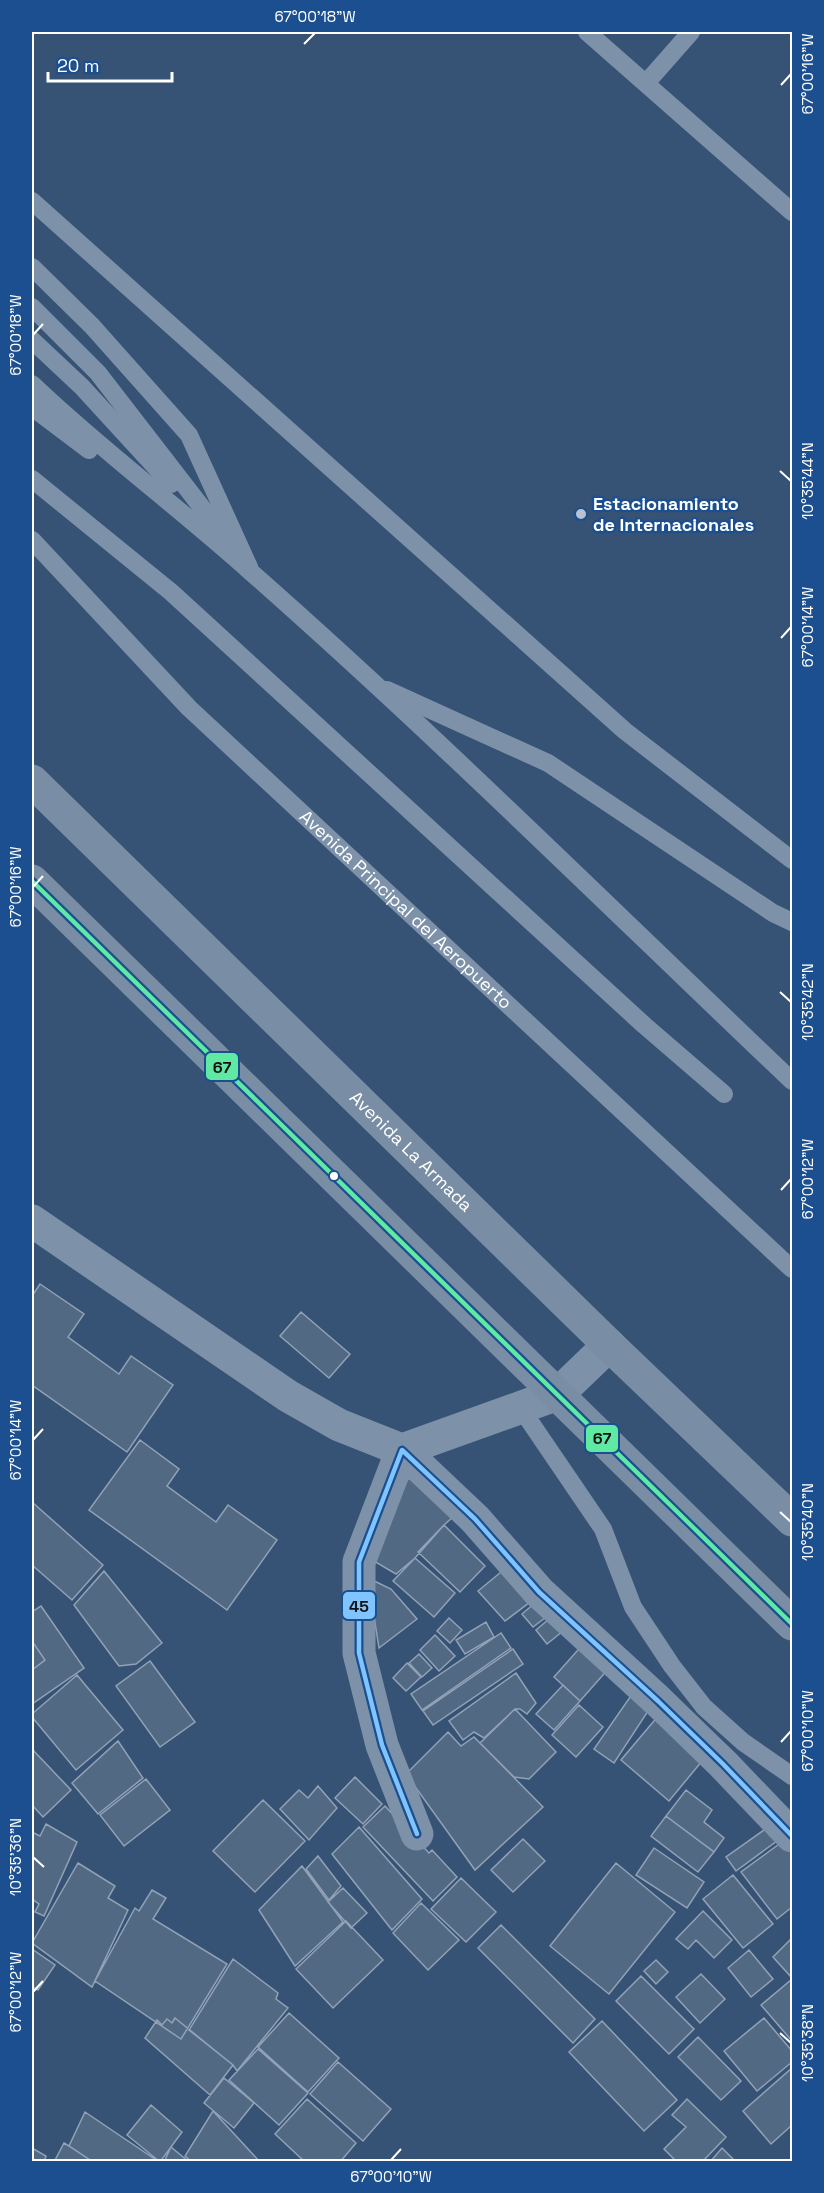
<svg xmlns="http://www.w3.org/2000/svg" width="824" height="2193" font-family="'Space Grotesk',sans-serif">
  <rect width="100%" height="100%" fill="#365274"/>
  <!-- building -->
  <path fill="#526984" stroke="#92a2b6" stroke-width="1.5" d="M40,1284l44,30 -16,23 51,37 12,-18 42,29 -46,67 -95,-67v-89z
    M301,1312l49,42 -21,24 -49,-42z
    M140,1440l39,29 -12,17 49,36 12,-17 49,35 -50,70 -138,-100z
    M414,1470l49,38 -19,17 -29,33 -19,16 -24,-14 9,-40z
    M32,1502l71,63 -31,35 -40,-35z
    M444,1525l41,41 -25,26 -42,-40z
    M415,1558l40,35 -21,24 -41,-36z
    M512,1563l26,33 -33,25 -27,-30z
    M104,1571l58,72 -26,21 -17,2 -45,-61z
    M368,1578l23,11 26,30 -38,29z
    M542,1597l12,14 -21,16 -11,-13z
    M41,1606l43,62 -52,36v-34l13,-10 -13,-19v-29z
    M556,1613l12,14 -21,17 -11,-14z
    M449,1618l13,12 -12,13 -13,-12z
    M486,1622l8,15 -29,17 -9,-14z
    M501,1633l10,15 -89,62 -11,-16z
    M435,1635l20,21 -16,15 -19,-21z
    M32,1641l13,19 -13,10z
    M585,1642l25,25 -30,34 -26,-24z
    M513,1649l10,15 -90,61 -10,-14z
    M419,1654l13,14 -10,9 -13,-14z
    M150,1661l45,61 -35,25 -44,-61z
    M407,1663l14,14 -15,14 -13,-13z
    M516,1673l20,30 -9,11 -7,-5h-5l-31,29 -10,-6 -11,8 -14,-19z
    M77,1675l46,55 -47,40 -44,-53v-3z
    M563,1685l17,16 -26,29 -18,-16z
    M637,1687l17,15 -40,61 -20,-14z
    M579,1705l24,22 -27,30 -24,-22z
    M515,1709l41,43 -27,27 -15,-2 -34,-34z
    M659,1715l48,40 -38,46 -48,-41z
    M448,1732l13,14 13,-9 69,70 -68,63 -69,-96z
    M118,1741l25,37 -45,36 -26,-31z
    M32,1749l39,41 -28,27 -11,-12z
    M355,1777l27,27 -19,20 -28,-26z
    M146,1779l24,31 -46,36 -24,-31z
    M318,1786l19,22 -28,32 -29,-31 19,-19 9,8z
    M686,1790l26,20 -8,12 20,16 -10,14 -48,-36z
    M263,1800l42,41 -50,51 -42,-41z
    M385,1806l44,47 3,-3 25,27 -24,24 -70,-74z
    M666,1816l48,36 -16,20 -47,-36z
    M46,1824l31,18 -33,74 -9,-4 4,-8 -7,-5v-67l8,4z
    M771,1825l10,13 -45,33 -10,-14z
    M359,1827l63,72 -30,31 -60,-76z
    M523,1839l22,22 -32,31 -22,-22z
    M786,1839l6,8v60l-15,12 -36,-47z
    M654,1848l50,34 -17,26 -51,-33z
    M318,1856l23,30 -12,14 -23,-31z
    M78,1863l37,23 -7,12 20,12 -36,77 -60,-44z
    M616,1863l59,49 -66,82 -59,-48z
    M302,1866l41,56 -48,44 -36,-56z
    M733,1875l40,49 -30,24 -40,-49z
    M461,1878l35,34 -30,30 -35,-33z
    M343,1888l24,25 -16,15 -23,-26z
    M152,1890l14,8 -13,21 74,45 -46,75 -86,-58 40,-73 4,3z
    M421,1903l38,37 -31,30 -35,-37z
    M703,1911l29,29 -18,18 -18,-18 -8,9 -12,-10z
    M346,1921l37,39 -50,48 -37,-39z
    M501,1925l94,94 -22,24 -95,-95z
    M792,1938v40l-19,-21z
    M32,1949l23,16 -17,25 -6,-4z
    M749,1950l24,29 -22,18 -23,-29z
    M233,1959l45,34 -2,6 12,9 -51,63 -4,-6 -44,-35z
    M656,1960l12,12 -12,12 -12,-13z
    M701,1974l24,25 -25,24 -24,-26z
    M641,1976l53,53 -25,25 -53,-53z
    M791,1980l1,2v59l-31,-36z
    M289,2013l50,45 -31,34 -50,-45z
    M175,2018l58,47 -23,30 -65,-57 12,-18 5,5 5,-6 5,4z
    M764,2018l28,33v11l-35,29 -33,-40z
    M602,2021l75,79 -33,31 -75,-79z
    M698,2037l43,44 -20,19 -43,-43z
    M258,2049l50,44 -29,32 -50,-45z
    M338,2062l53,47 -28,32 -53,-47z
    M792,2068v57l-21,19 -28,-33z
    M224,2078l30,25 -20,25 -30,-25z
    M307,2099l49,44 -16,19h-35l-30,-28z
    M687,2099l39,38 -24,25h-25l-13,-13 22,-22 -14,-12z
    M151,2105l31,27 -22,30 -33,-27z
    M213,2111l47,51h-68l-7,-6z
    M85,2112l74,50h-66l-24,-16z
    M64,2143l5,3 24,16h-39z
    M171,2147l18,15h-25z
    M32,2148l14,8 -2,6h-12z
    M722,2148l14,14h-26z"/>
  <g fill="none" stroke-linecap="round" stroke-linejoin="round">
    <!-- service -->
    <g stroke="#7d92a8" stroke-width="18">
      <path d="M587,32l205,180"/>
      <path d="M647,82l44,-50"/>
      <path d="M32,201l593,530 167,129"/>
      <path d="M32,267l60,59 97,109 60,132"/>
      <path d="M32,307l66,66 132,171"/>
      <path d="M32,340l50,47 89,97"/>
      <path d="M32,384c70,67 148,124 220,189 185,163 361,338 540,508"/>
      <path d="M32,407l57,43"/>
      <path d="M32,479l139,113 473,433 80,69"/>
      <path id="s1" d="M32,540l157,168 603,561"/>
      <path d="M387,690l161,73 225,150 19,9"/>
      <path d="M520,1407l83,122 30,78 39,59 32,41 39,35 49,34"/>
    </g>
    <!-- minor -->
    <path stroke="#7d92a8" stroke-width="33" d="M32,1221l256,175 51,29 63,25 156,-56 51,-49
      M417,1834l-35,-89 -23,-92v-91l43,-112 73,69 64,73 119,109 65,63 69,72"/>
    <!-- secondary -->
    <g stroke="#798da4" stroke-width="33">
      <path id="s2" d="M32,781l577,564 183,175"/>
      <path d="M32,881l760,743"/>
    </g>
    <!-- bus-1 casing -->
    <g stroke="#1b4f8f" stroke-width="9">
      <path id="bus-1" d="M32,881l760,743"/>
    </g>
    <!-- bus-2 casing -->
    <g stroke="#1b4f8f" stroke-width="9">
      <path id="bus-2" d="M417,1834l-35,-89 -23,-92v-91l43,-112 73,69 64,73 119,109 65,63 69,72"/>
    </g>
    <!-- bus-1 -->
    <use href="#bus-1" stroke="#60e9a3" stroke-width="4.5"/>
    <!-- bus-2 -->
    <use href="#bus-2" stroke="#80c4ff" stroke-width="4.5"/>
  </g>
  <!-- ticks -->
  <path fill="none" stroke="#fff" stroke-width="2" d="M304,44l11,-11M781,85l10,-11M33,335l10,-11M780,471l11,10M781,638l10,-11M33,887l10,-11M780,992l11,10M781,1190l10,-11M33,1440l10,-11M780,1512l11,10M781,1742l10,-11M33,1857l11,10M33,1992l10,-11M780,2033l11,10M391,2160l10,-11"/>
  <!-- markers -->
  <circle fill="#b9c2ce" stroke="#1b4f8f" stroke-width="2" cx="581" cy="514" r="6"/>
  <circle fill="#fff" stroke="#1b4f8f" stroke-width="2" cx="334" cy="1176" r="5"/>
  <g text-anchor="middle" stroke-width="4.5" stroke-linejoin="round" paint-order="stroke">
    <!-- poi labels -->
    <g font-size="18" font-weight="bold" fill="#fff" stroke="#1b4f8f" text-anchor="start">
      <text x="593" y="510">Estacionamiento<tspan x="593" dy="21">de Internacionales</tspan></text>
    </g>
    <!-- street labels -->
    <g font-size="18" fill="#fff" stroke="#1b4f8f">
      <text dy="6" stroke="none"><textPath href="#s1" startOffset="526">Avenida Principal del Aeropuerto</textPath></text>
      <text dy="6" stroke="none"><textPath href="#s2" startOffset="530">Avenida La Armada</textPath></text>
    </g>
  </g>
  <g stroke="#1b4f8f" stroke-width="2">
    <rect x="205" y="1052" width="34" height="29" rx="6" fill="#60e9a3"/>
    <rect x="585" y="1424" width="34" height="29" rx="6" fill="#60e9a3"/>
    <rect x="342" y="1591" width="34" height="29" rx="6" fill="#80c4ff"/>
  </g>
  <g font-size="16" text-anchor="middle" font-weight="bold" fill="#111">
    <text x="222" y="1073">67</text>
    <text x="602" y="1444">67</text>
    <text x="359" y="1612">45</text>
  </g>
  <!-- border -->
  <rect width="824" height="2193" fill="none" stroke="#1b4f8f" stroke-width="66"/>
  <!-- scale -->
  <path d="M48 72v9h124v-9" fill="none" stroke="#ffffff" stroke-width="3"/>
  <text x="57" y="72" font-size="18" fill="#ffffff" stroke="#1b4f8f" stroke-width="4.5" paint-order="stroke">20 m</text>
  <rect x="33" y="33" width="758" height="2127" fill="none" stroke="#fff" stroke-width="2"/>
  <g font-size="15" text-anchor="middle" fill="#fff">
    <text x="315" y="22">67°00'18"W</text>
    <text transform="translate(808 74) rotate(-90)" y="5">67°00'16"W</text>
    <text transform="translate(16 335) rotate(-90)" y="5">67°00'18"W</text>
    <text transform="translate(808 481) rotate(-90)" y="5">10°35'44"N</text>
    <text transform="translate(808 627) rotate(-90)" y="5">67°00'14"W</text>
    <text transform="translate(16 887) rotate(-90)" y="5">67°00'16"W</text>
    <text transform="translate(808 1002) rotate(-90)" y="5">10°35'42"N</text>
    <text transform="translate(808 1179) rotate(-90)" y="5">67°00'12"W</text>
    <text transform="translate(16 1440) rotate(-90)" y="5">67°00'14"W</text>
    <text transform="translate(808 1522) rotate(-90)" y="5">10°35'40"N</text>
    <text transform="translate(808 1731) rotate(-90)" y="5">67°00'10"W</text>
    <text transform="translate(16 1857) rotate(-90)" y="5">10°35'36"N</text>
    <text transform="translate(16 1992) rotate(-90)" y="5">67°00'12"W</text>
    <text transform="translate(808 2043) rotate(-90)" y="5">10°35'38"N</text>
    <text x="391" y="2182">67°00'10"W</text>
  </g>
</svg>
